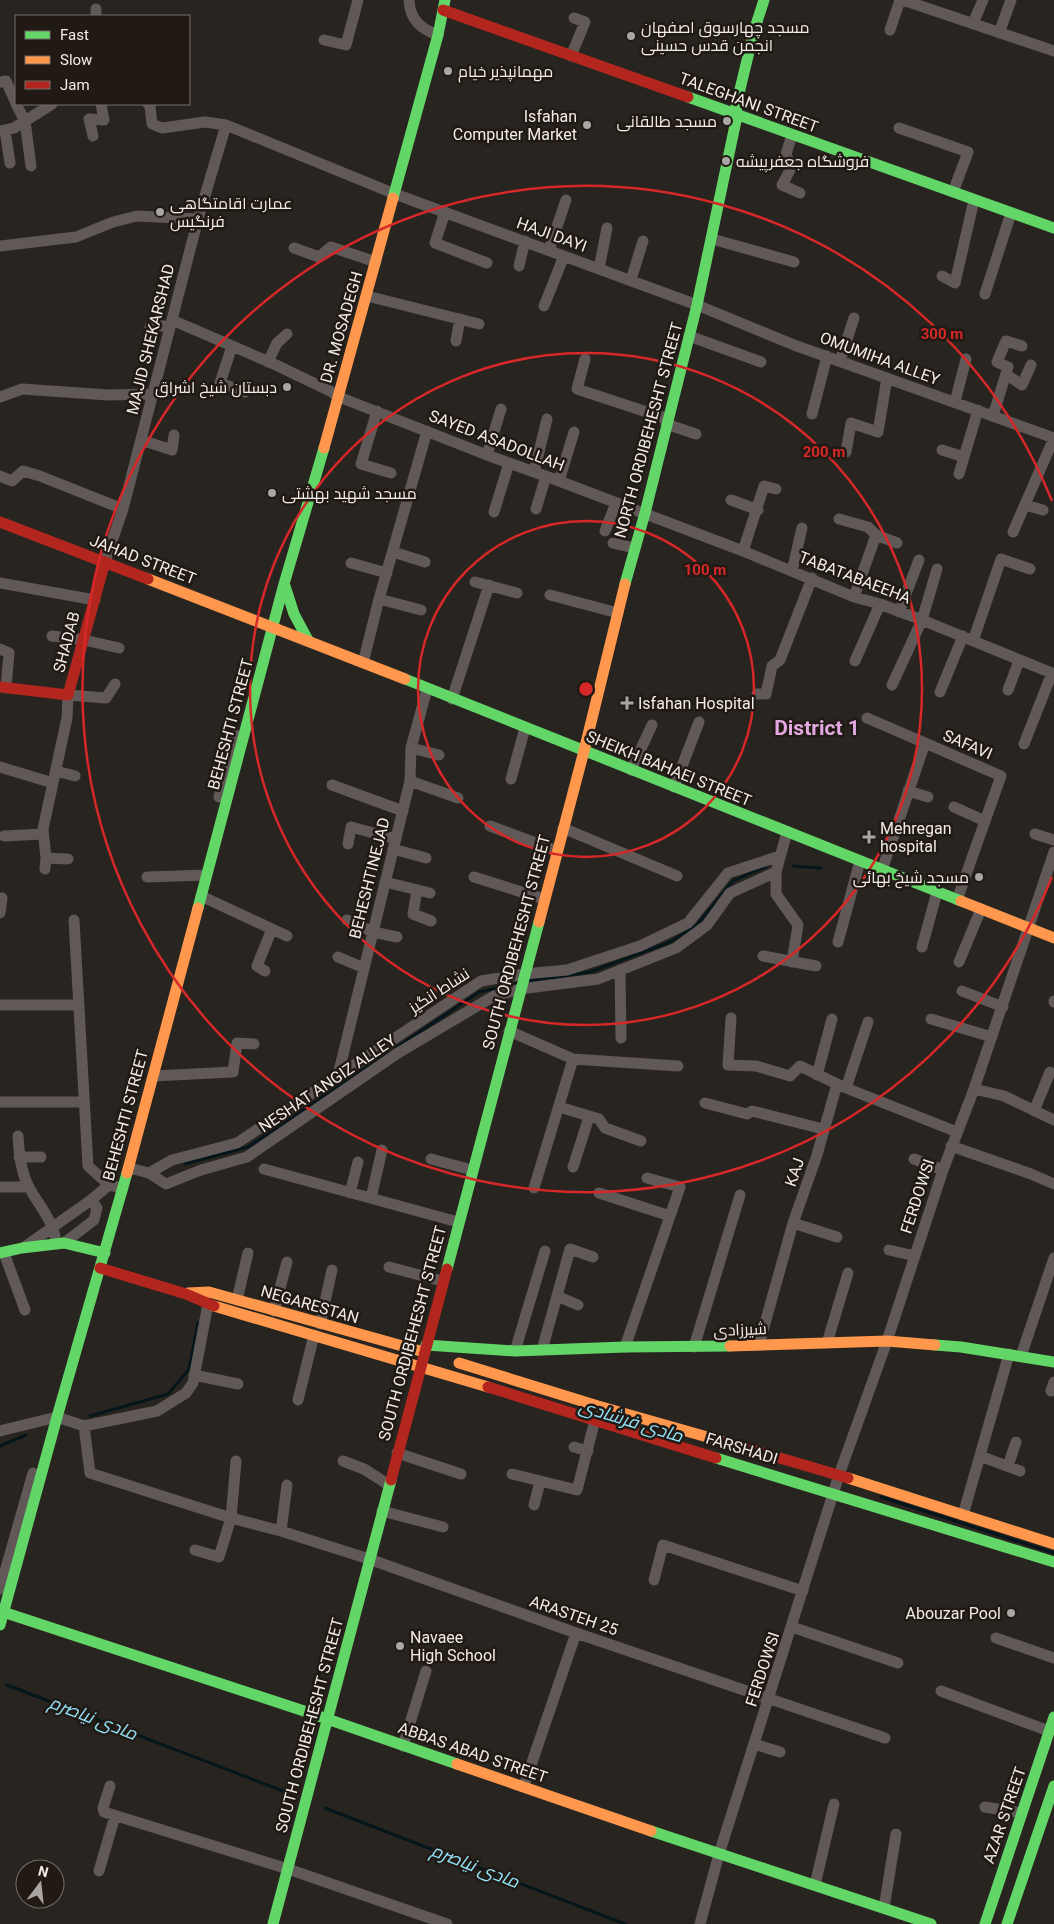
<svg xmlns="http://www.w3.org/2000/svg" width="1054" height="1924" font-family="Roboto,Cairo,sans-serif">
  <rect width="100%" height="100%" fill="#282420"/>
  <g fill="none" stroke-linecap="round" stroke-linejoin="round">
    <!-- stream -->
    <path stroke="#04161c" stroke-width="3" d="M793,866l28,2
      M529,981l61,-9 80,-30 27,-17 36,-44 32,-14
      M396,1048l83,-56 37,-8
      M185,1164l63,-17 140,-94
      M90,1416l78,-22 21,-25 9,-46
      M0,1446l26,-11
      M881,1497l173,56
      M7,1685l284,109
      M325,1808l300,116"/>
    <!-- street -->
    <path stroke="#605957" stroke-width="11" d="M409,0c1,20 12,29 29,35
      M903,0l151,51
      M96,9v7
      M973,23l10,-23
      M890,30l10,-30
      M999,33l12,-33
      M324,40l22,5 12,-45
      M571,56l14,-34 -11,-4
      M0,82l6,-1 10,22
      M16,104l9,17 6,45
      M148,104l2,2 2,18 10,4 43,-6 21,3 169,69 302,111 97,40 260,93
      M899,128l69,24 -15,40
      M5,130l5,33
      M0,131l14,-3 38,-24
      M792,135l-6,19 5,14 -9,17 18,8
      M93,136l-4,-17 15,1 -3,-16
      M445,212l-10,31 52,20
      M712,239l82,23
      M0,246l76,-9 37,-15 24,-6 61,3
      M294,248l25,9 12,-10 45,15
      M549,250l17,-50
      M519,266l6,-25
      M599,269l8,-41
      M942,276l13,7 19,-83
      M631,280l12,-39
      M985,294l26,-81
      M367,296l112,28
      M544,306l20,-50
      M172,320l104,45 54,26 9,6 148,58 72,26 184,70 111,46 26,7 42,16 132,54
      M150,326h20
      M689,336l72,26
      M456,341l4,-22
      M232,346l-12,37 25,9
      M585,359l-8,30 91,30
      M840,361l14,-43
      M268,362l9,-19 10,-9
      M1007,375l15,10 9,-20
      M0,397l22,-8 86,6 46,-1
      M955,402l11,-43
      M377,411l-16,53 30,9
      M812,414l15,-58
      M993,416l15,-49 -11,-5 9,-21 16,5
      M666,424l30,10
      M141,440l31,10 2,-15
      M942,450l22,7
      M846,452l5,-29 27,9 9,-54
      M487,455l14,-46
      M534,472l13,-53
      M959,474l19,-64
      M0,476l12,5 11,-10 17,5 83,33
      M559,481l15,-49
      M731,500l27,10
      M1025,505l18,5
      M536,509l10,-33
      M494,512l15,-49
      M839,519l29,8 8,8 -22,62
      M605,531l11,-28
      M1013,532l41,-94
      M876,535l21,8
      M613,543l21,5
      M743,551l21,-65 12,3
      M393,552l32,10
      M105,562l18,-53 75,-290 28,-94
      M351,563l36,10
      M792,571l10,-43
      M475,582l42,11
      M0,583l95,17
      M550,595l68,18
      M379,599l42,11
      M899,612l20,-52
      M52,636l32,4 35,8
      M973,641l28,-82 29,10
      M0,649l9,4 -3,35
      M855,661l25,-57
      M363,663l16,-64 48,-168
      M892,685l30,-65 15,-51
      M1008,690l11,-29
      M940,692l23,-56
      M757,694h9l6,-28 8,-6 32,-82
      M452,699l37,-114
      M867,718l58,25
      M1024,744l28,-71
      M411,748l28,7
      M0,767l53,16
      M631,770l21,-45
      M56,771l19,5
      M511,779l14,-51
      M410,781l48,17
      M332,785l71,26
      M674,787l25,-65
      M908,791l20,6
      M219,797l17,-62
      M954,807l31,14
      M490,826l67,25
      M563,828l114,48
      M787,832l-11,40v22l22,31 -6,37
      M1035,834l19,6
      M4,836l39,-2
      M348,844l3,-17 45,12
      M393,849l33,9
      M46,858l22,1
      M45,869l1,-11 -3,-29 24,-111 1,-23 38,3 9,-14
      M882,870l43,-127 76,33 -44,124
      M147,877l59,-2
      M474,877l70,22
      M385,882l45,11
      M417,890l-4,24 18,7
      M201,896l86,40
      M0,913l2,-15
      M74,920l14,246 21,19 14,3
      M347,920l26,12 24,5
      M838,942l22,-81
      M922,947l15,-55
      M763,956l53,10
      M338,957l26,11
      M959,962l22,-53
      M620,970l1,68
      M265,971l-8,-5 15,-37
      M962,991l41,16
      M1054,1001v1
      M0,1005h79
      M731,1018l-3,47 28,1 34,10 10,-10 37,18
      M931,1019l61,18
      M509,1031l64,28 105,7
      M338,1075l72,-294 1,-33 16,-59
      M817,1075l15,-56
      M153,1076l80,-4 4,-29 17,1
      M846,1088l111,44
      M974,1089l30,7 50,24
      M0,1102h84
      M705,1103l42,11 5,-3 71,18
      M559,1107l40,12 6,9 36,13
      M1034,1111l16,-39
      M18,1136c1,18 3,38 12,53 12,21 22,30 27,55
      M951,1146l80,28 23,10
      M19,1157h22
      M431,1159l41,11
      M914,1159l29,11
      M573,1167l16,-50
      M129,1168l20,5 17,11 35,-14 46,-13 151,-104 96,-57 26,-7 78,-10 78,-31 31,-23 23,-32 46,-21
      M264,1169l194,53
      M149,1173l23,-13 65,-17 244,-162 43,-7 43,-4 73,-24 48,-23 40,-50 52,-17
      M0,1187h29
      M534,1188l39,-129
      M350,1193l8,-31
      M599,1193l71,23
      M371,1198l11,-48
      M793,1223l44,14
      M64,1243l30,-23 3,-12 -6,-8
      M26,1246l65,-46 18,-15
      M889,1250l26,6
      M4,1253l21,57
      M389,1267l53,14
      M557,1296l21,9
      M237,1300l11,-47
      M274,1311l13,-49
      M320,1324l12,-54
      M827,1343l21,-70
      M759,1345l34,-122 24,-68 20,-71 9,4 22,-66
      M625,1347l55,-160 -33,-9
      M694,1347l46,-152
      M542,1350l28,-101 23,8
      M515,1351l30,-100
      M1021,1356l33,-98
      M194,1375l44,9
      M1051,1391l3,-9
      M298,1400l16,-65
      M84,1426l6,47 141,45 50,13 88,28 207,74 309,105
      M0,1431l57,-14 27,9 73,-15 29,-18 7,-10 15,-79
      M574,1447l14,4
      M397,1453l64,21
      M980,1456l40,15
      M343,1461l21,8 25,16
      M1008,1466l8,-24
      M512,1474l65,16 18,-70
      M534,1505l6,-23
      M382,1511l61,16
      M963,1515l46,-161
      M281,1531l6,-46
      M195,1550l24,7 12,-39 5,-57
      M654,1580l9,-35 140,46
      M0,1589l33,-116
      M792,1627l106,36
      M996,1638l58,20
      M941,1691l108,40
      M754,1744l26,8
      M403,1746l23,-75
      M110,1786l-7,22 1,4 184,57 159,55
      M524,1786l52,-153
      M985,1807l36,6
      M99,1871l16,-55
      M815,1885l19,-81
      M884,1908l12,-74
      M700,1924l19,-70 120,-379 48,-134 56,-171 31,-81 80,-237"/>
    <!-- fast -->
    <path stroke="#63d668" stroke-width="11" d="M688,97l366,131
      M393,198l45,-163 7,-35
      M625,584l20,-71 52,-208 40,-189 -1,-10 18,-75 10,-31
      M285,586l9,28 14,26
      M405,679l556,222
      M198,908l86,-324 40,-136
      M0,1253l22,-5 42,-5 41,10
      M447,1269l92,-347
      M426,1345l89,6 110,-4 105,-1
      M935,1345l26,2 93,15
      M716,1458l338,104
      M0,1611l307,101 150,52
      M0,1625l57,-208 70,-244
      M651,1831l280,93
      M273,1924l118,-444
      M985,1924l69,-207
      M1007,1924l47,-138"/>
    <!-- slow -->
    <path stroke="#ff974d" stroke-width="11" d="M324,448l69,-250
      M148,579l257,100
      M961,901l93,37
      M539,922l45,-171 41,-167
      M127,1173l71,-265
      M188,1293l21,-1 215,60
      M214,1306l274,81
      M730,1346l157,-5 48,4
      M459,1363l139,43 127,36
      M848,1478l206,66
      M457,1764l194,67"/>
    <!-- jam -->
    <path stroke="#b3261e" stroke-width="11" d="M443,10l245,87
      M0,522l148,57
      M0,687l68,8 37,-133
      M100,1268l86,26 28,12
      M488,1387l228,71
      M725,1442l123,36
      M391,1480l56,-211"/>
  </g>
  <!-- distance rings -->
  <g fill="none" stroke="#d62828" stroke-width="2.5">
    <circle cx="586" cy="689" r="168"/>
    <circle cx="586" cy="689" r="336"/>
    <path d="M1052 877A503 503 0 1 1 1052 501"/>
  </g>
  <!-- markers -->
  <g fill="#aba6a2" stroke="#211a14" stroke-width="2">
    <circle cx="631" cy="36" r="5"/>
    <circle cx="448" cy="71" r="5"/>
    <circle cx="727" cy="121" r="5"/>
    <circle cx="587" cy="125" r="5"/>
    <circle cx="726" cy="161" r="5"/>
    <circle cx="160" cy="212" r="5"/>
    <circle cx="287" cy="387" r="5"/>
    <circle cx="272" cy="493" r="5"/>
    <path d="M624.5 695.5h5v5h5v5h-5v5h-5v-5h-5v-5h5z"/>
    <path d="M866.5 829.5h5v5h5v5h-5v5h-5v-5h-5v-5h5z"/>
    <circle cx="979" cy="877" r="5"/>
    <circle cx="1011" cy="1613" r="5"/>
    <circle cx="400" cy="1646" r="5"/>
  </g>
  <g text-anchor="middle" stroke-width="5" stroke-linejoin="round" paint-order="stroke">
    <!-- poi labels -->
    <g font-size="16" fill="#f1ece8" stroke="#211a14" text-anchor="start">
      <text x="641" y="33">مسجد چهارسوق اصفهان<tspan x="641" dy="18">انجمن قدس حسینی</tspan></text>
      <text x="458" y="77">مهمانپذیر خیام</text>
      <text x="577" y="122" text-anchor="end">Isfahan<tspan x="577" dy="18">Computer Market</tspan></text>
      <text x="717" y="127" text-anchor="end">مسجد طالقانی</text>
      <text x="736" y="167">فروشگاه جعفرپیشه</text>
      <text x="170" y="209">عمارت اقامتگاهی<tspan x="170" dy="18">فرنگیس</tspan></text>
      <text x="277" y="393" text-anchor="end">دبستان شیخ اشراق</text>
      <text x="282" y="499">مسجد شهید بهشتی</text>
      <text x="638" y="709">Isfahan Hospital</text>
      <text x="880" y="834">Mehregan<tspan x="880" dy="18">hospital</tspan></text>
      <text x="969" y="883" text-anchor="end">مسجد شیخ بهائی</text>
      <text x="1001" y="1619" text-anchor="end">Abouzar Pool</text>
      <text x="410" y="1643">Navaee<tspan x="410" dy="18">High School</tspan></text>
    </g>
    <!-- street labels -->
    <g font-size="16" fill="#f1ece8" stroke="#211a14">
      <text transform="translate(749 102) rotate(20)" y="6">TALEGHANI STREET</text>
      <text transform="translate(552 234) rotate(20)" y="6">HAJI DAYI</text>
      <text transform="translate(341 327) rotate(-74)" y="6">DR. MOSADEGH</text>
      <text transform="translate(150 339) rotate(-76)" y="6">MAJID SHEKARSHAD</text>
      <text transform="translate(880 358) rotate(20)" y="6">OMUMIHA ALLEY</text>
      <text transform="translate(648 430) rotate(-75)" y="6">NORTH ORDIBEHESHT STREET</text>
      <text transform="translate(497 440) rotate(21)" y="6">SAYED ASADOLLAH</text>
      <text transform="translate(143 559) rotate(21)" y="6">JAHAD STREET</text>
      <text transform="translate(855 577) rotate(21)" y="6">TABATABAEEHA</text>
      <text transform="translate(66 642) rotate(-75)" y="6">SHADAB</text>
      <text transform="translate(230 724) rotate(-75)" y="6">BEHESHTI STREET</text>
      <text transform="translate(968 744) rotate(23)" y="6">SAFAVI</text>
      <text transform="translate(669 768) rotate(22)" y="6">SHEIKH BAHAEI STREET</text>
      <text transform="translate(369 878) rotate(-76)" y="6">BEHESHTINEJAD</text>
      <text transform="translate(516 942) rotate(-75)" y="6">SOUTH ORDIBEHESHT STREET</text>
      <text transform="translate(439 990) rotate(-33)" y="6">نشاط انگیز</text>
      <text transform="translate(327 1083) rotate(-34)" y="6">NESHAT ANGIZ ALLEY</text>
      <text transform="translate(125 1115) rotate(-75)" y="6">BEHESHTI STREET</text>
      <text transform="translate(794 1172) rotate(-71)" y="6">KAJ</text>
      <text transform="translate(917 1196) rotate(-72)" y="6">FERDOWSI</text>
      <text transform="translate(310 1304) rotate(16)" y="6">NEGARESTAN</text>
      <text transform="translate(740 1329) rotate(-2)" y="6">شیرزادی</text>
      <text transform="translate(412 1333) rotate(-75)" y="6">SOUTH ORDIBEHESHT STREET</text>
      <text transform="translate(742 1448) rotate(17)" y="6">FARSHADI</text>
      <text transform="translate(574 1615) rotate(19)" y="6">ARASTEH 25</text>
      <text transform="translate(762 1669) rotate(-72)" y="6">FERDOWSI</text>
      <text transform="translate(309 1725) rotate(-75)" y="6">SOUTH ORDIBEHESHT STREET</text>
      <text transform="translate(473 1752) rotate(19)" y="6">ABBAS ABAD STREET</text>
      <text transform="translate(1004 1815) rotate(-71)" y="6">AZAR STREET</text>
    </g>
    <!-- water labels -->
    <g font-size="18" font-style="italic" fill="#92e4fa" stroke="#211a14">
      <text transform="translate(631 1421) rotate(17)" y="6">مادی فرشادی</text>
      <text transform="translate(93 1718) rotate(21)" y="6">مادی نیاصرم</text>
      <text transform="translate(475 1866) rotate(21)" y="6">مادی نیاصرم</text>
    </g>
    <!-- district labels -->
    <g font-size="21" font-weight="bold" fill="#e1a8e0" stroke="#211a14">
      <text x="817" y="735">District 1</text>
    </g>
  </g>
  <circle cx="586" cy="689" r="8" fill="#d62828" stroke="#211a14" stroke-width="2.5"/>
  <g font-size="15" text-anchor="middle" font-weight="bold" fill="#d62828" stroke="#211a14" stroke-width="5" stroke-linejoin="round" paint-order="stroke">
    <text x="942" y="339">300 m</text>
    <text x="824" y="457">200 m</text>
    <text x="705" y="575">100 m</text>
  </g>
  <!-- legend -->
  <rect x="15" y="15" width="175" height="90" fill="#211a14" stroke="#746e69"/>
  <rect x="25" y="31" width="25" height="8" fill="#63d668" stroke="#746e69"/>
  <text x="60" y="40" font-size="15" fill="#f1ece8">Fast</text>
  <rect x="25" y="56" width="25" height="8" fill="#ff974d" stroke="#746e69"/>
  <text x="60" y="65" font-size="15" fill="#f1ece8">Slow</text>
  <rect x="25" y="81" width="25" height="8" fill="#b3261e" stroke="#746e69"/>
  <text x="60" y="90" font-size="15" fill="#f1ece8">Jam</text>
  <!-- north arrow -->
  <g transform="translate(40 1884) rotate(15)"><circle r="24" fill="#211a14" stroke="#746e69"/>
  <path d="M0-4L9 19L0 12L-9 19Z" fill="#aba6a2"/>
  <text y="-8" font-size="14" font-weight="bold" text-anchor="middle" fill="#f1ece8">N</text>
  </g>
</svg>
